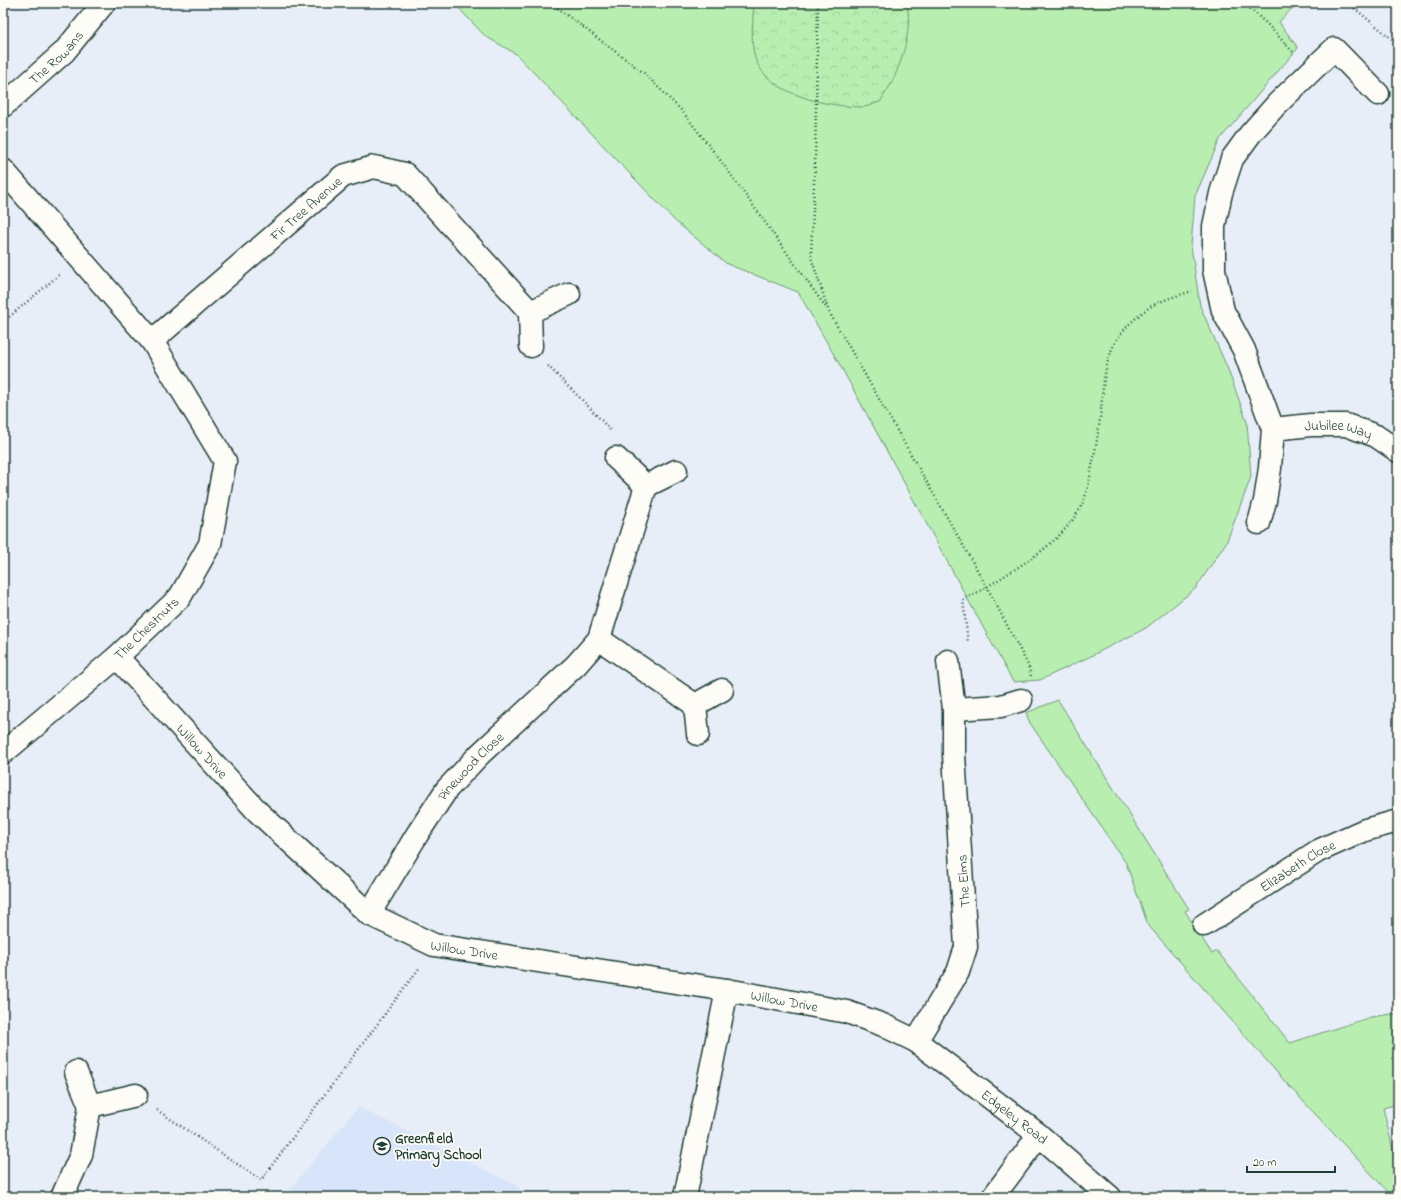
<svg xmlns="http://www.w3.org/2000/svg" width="1401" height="1200" font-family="'Indie Flower',sans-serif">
  <defs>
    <pattern id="forest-crowns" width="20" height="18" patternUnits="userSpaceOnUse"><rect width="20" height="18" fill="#b8efb1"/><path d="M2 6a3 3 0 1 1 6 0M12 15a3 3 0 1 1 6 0" fill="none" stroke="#9ece99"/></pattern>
  </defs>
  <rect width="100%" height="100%" fill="#e7eef8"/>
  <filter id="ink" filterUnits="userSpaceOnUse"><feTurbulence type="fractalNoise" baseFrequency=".025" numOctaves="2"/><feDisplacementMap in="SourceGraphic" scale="8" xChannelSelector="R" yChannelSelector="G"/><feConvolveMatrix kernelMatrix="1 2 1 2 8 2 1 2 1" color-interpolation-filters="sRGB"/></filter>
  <g filter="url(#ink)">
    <!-- built -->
    <path fill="#d8e4f9" d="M358,1107l158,78 9,12h-241z"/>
    <!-- green -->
    <path fill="#b8efb1" stroke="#6c9672" d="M454,3h843l-18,19 19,26 -78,91 -25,57 -4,50 9,60 27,61 20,55 4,55 -24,64 -31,47 -50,40 -59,30 -47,22 -27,2 -172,-315 -43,-75 -71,-28 -53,-44 -158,-166 -31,-18z
      M1058,700l131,209 -4,2 27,43 5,-3 73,92 81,-26 27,-4v91l-15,4 15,63v26h-5l-105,-112 -140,-160 -22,-62 -96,-140 -4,-10z"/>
    <!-- forest -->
    <path fill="url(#forest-crowns)" stroke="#6c9672" d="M754,3h152c8,21 -4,58 -13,77 -4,8 -9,15 -13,22 -5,1 -12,5 -17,5 -34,0 -96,-12 -108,-49 -5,-17 -2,-37 -1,-55z"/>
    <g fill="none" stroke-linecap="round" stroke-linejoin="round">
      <!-- minor casing -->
      <g stroke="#1f3d34" stroke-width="25">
        <g id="minor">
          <path id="s1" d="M3,106l61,-54 40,-49"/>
          <path d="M3,170l149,171 73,120 -15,83 -30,53 -63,60 -114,96"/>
          <path id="s2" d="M152,341l191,-165 31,-9 31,7 125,138"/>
          <path d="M531,346l-1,-34 39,-18"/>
          <path id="s3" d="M1273,429l38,-4h35l30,11 22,15"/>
          <path d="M616,458l30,28 30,-15"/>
          <path d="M1259,523l6,-22 5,-33 3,-39 -29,-79 -21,-39 -9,-41v-44l7,-33 11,-34 19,-26 26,-29 57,-55 44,45"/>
          <path d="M599,639l96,66"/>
          <path id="s4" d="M117,657l141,155 111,102 65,31 293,45 120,22 36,13 33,16 123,94 71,62"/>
          <path d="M954,709l47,-3 20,-6"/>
          <path d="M698,734l-3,-29 27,-15"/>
          <path id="s5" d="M369,914l49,-81 29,-44 33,-35 96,-89 23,-26 47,-153"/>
          <path id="s6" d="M1204,925l114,-74 47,-21 33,-9"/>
          <path d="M916,1041l42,-69 8,-25 -12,-192v-46l-6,-48"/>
          <path d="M76,1072l14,34 46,-11"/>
          <path d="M62,1197l19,-42 9,-49"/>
          <path d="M685,1197l42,-207"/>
          <path d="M993,1197l46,-62"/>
        </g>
      </g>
      <!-- path -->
      <path stroke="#1f3d34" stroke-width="2.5" stroke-dasharray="1 3" stroke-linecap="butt" d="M551,3l93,70 38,38 42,54 103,144
        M818,3l-3,157 -4,97 18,55 158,275 -24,13 5,43
        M1244,3l22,20 27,29
        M1348,3l50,41
        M3,322l56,-47
        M548,366l43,43 21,23
        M1031,676l-3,-11 -41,-78c32,-21 67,-39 89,-72 10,-14 13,-32 16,-49 4,-18 7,-37 9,-57 2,-21 3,-42 12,-62 5,-14 22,-29 34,-38 13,-9 30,-13 45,-18
        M157,1110l104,70 159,-213"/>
      <!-- minor -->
      <use href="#minor" stroke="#fdfcf7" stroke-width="22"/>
    </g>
  </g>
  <!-- icons -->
  <defs>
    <g id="school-ring" transform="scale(0.9)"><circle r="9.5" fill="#fdfcf7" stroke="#1f3d34" stroke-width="1.5"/><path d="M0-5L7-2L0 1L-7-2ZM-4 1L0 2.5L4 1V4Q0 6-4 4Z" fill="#1f3d34"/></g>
  </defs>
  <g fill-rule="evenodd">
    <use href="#school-ring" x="382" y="1146"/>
  </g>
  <g text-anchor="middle" stroke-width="3.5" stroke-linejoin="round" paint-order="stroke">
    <!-- street labels -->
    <g font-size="14" fill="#1f3d34" stroke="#fdfcf7">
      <text dy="5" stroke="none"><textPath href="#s1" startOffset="72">The Rowans</textPath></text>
      <text dy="5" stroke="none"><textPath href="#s2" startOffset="203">Fir Tree Avenue</textPath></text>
      <text dy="5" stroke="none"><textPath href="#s3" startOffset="66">Jubilee Way</textPath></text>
      <text transform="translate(146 628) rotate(-44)" y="5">The Chestnuts</text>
      <text dy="5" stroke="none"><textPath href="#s4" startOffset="127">Willow Drive</textPath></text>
      <text dy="5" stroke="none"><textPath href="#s5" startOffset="180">Pinewood Close</textPath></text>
      <text dy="5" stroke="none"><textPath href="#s6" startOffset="111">Elizabeth Close</textPath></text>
      <text transform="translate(963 881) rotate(-94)" y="5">The Elms</text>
      <text dy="5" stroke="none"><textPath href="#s4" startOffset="463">Willow Drive</textPath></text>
      <text dy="5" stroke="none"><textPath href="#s4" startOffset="787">Willow Drive</textPath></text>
      <text dy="5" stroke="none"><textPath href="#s4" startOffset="1050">Edgeley Road</textPath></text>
    </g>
    <!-- poi labels -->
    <g font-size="14" font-weight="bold" fill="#1f3d34" stroke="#fdfcf7" text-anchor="start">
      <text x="395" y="1143">Greenfield<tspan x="395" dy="16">Primary School</tspan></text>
    </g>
  </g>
  <!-- margin -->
  <rect width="1401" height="1200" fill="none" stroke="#fdfcf7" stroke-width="16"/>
  <rect x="8" y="8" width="1385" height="1184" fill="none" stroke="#1f3d34" stroke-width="1.5" filter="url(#ink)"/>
  <!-- scale -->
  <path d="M1247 1166v6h88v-6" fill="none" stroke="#1f3d34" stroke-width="2"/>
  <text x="1253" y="1166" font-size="12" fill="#1f3d34" stroke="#fdfcf7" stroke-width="3" paint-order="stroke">20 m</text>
</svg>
